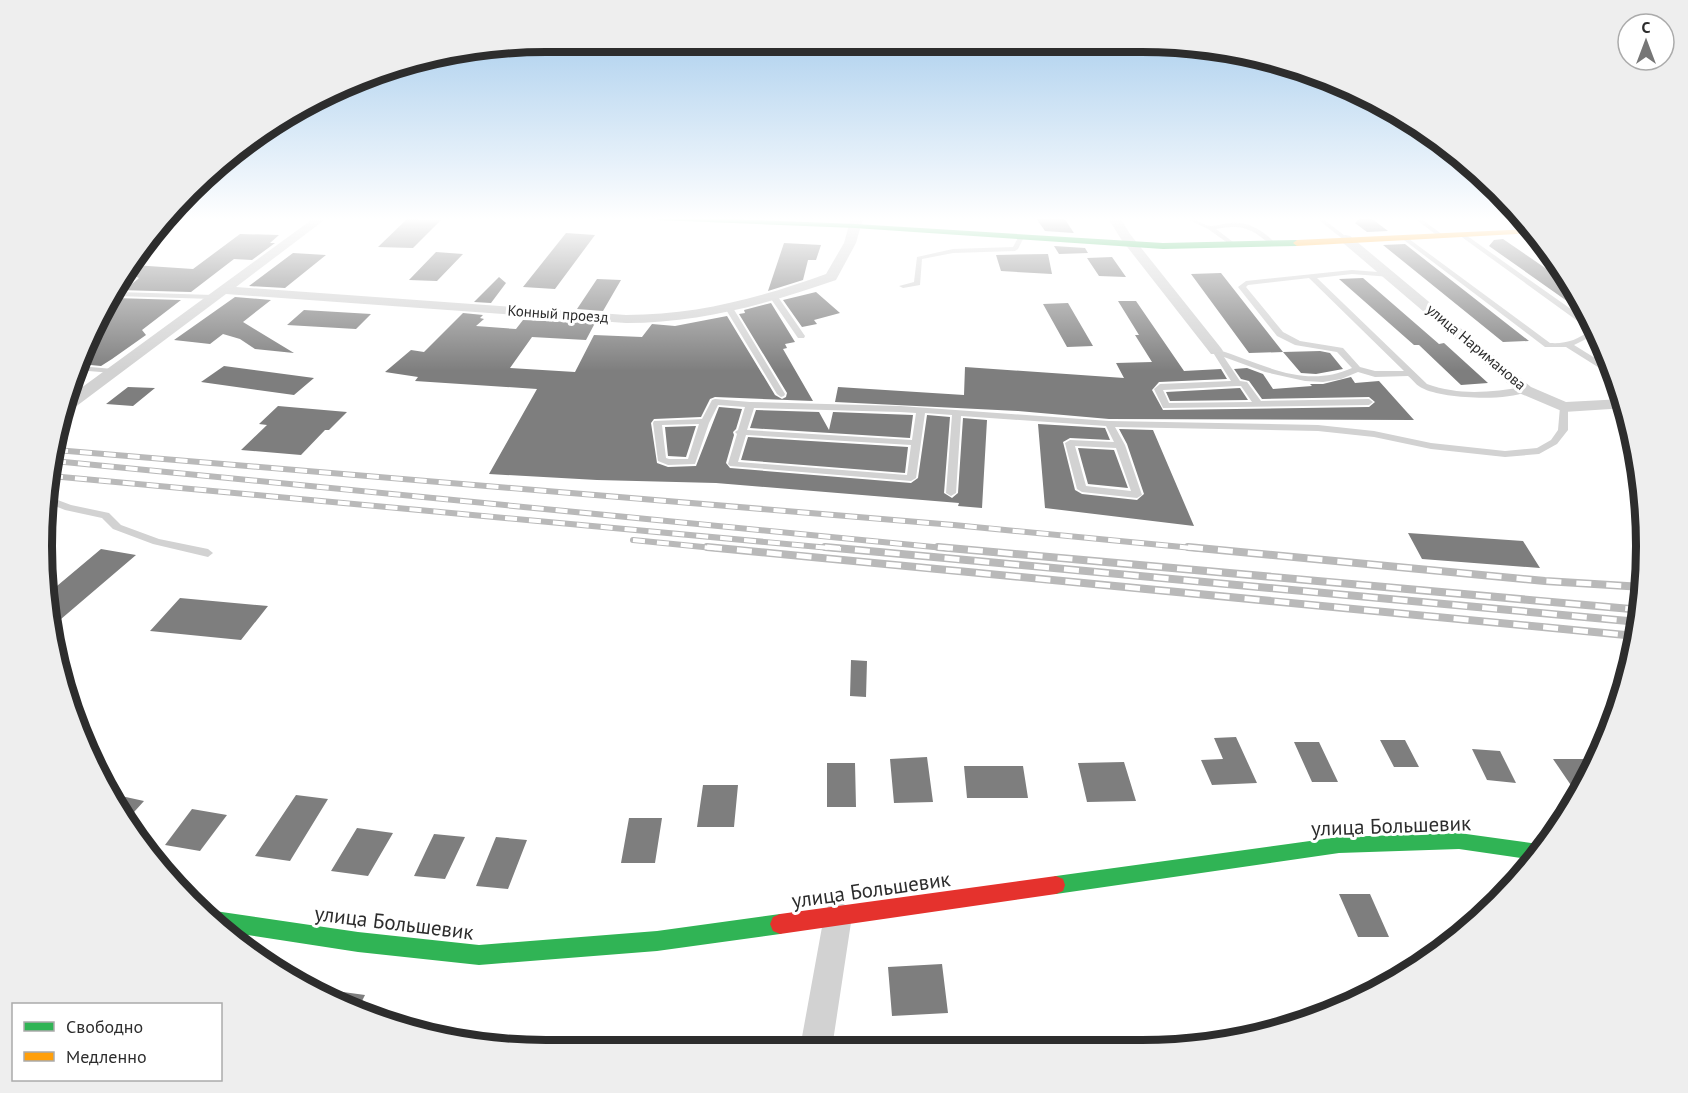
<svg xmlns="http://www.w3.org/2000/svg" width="1688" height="1093" font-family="'PT Sans',sans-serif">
  <rect width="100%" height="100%" fill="#fff"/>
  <!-- building -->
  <path fill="#7e7e7e" d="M1036,218h28l10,15 -29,-2z
    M1360,218h11l17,13 -21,1 -12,-9z
    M407,219l34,1 -28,28 -35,-1z
    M566,233l29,2 -40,54 -32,-2z
    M240,234l39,1 -9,8h5l-23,17 -18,-1 -43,33 -72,-2 7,-1 13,-11 -11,-5 5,-8 60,4z
    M1503,239l67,46 21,33 -102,-72 5,-6z
    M784,243l37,2 -5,15h-8l-5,20 -35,11z
    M1405,244l124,97 -26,1 -120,-97z
    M1054,246l31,2 3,5 -29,1z
    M436,252l27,2 -26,27 -28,-1z
    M293,253l33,2 -41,33 -36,-2z
    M1048,254l4,20 -51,-3 -5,-16z
    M1112,257l14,20 -27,-1 -12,-18z
    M1221,273l62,79 -34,1 -58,-79z
    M499,277l7,6 -15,20 -17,-1z
    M1363,278l76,66 5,-1 44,40 -27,2 -42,-40h-5l-75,-66z
    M597,279l24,1 -18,31 -26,-2z
    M816,292l24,21 -26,7 3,4 -15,3 -19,-27z
    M235,297l36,3 -28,22 51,31 -39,-4 -15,-10 -17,-5 -13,10 -36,-4z
    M115,298l66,2 -39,30 4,5 -34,24 -11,7 -21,-2z
    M1118,301h18l48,70 37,-2 6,10 -68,3 -7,8 11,20 206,-3 6,-5 -6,-5 -107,2 -13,-18 -8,-2 -7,-10 13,-1 16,6 10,15 39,-3 -2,-2h13l28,-7 4,6 24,-2 35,39 -305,-1 -91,-8 -183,-9 3,-15 126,8 1,-28 159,11 -8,-15 36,-1 -17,-27h4z
    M771,303l24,39 -10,2 2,4 -4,1 30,52 -98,-4 -5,2 -9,18 -47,2 -3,4 6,40 11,4 28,-1 23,-59 23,2 -6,20 -3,3 1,3 -8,28 4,5 181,15 7,-5 9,-63 23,2 -6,76 8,5 6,-5 5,-75 24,2 -5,88 -24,-2 1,-3 -243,-20 -119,-3 -108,-6 48,-85 -122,-8 3,-4 -33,-5 26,-22 13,2 39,-39 20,2 -3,3 4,1 -8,7 40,3 7,-9 72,3 -9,17 -54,-3 -22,31 65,4 19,-37 48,2 10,-13 23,2 52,-10 48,79 7,4 4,-2 1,-4 -48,-79 6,-1 -1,-3z
    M1068,303l25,43 -26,1 -24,-43z
    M304,310l67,4 -15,15 -69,-4z
    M1320,351l10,2 13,16 -27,5 -15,-1 -18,-21z
    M224,366l90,12 -20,17 -93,-13z
    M128,387l27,1 -22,18 -27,-2z
    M1240,388l8,12 -78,1 -4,-9z
    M278,406l69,6 -18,18h-4l-24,25 -60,-5 26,-25 -8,-1z
    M756,410l63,2 10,18 4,-18 80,3 -3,23 -160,-10z
    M1038,424l67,4 5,12 -40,-2 -7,4 12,48 7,4 55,6 7,-6 -17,-50 -8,-15 34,1 41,96 -149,-18z
    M696,426l-10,31 -18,-1 -3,-29z
    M748,437l160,10 -3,26 -164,-13z
    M1078,448l36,2 14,38 -40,-4z
    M1408,533l115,8 17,27 -118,-9z
    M101,549l35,6 -82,70 -3,-34z
    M180,598l88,8 -27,34 -91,-9z
    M851,660l16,1 -1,36 -16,-1z
    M1236,737l21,46 -45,2 -11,-25 22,-1 -9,-21z
    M1380,740h25l14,27h-25z
    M1294,742h25l19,40h-26z
    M1472,749l28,2 16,32 -29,-3z
    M927,757l6,45 -39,1 -4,-44z
    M1553,759h44l-18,38z
    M1124,762l12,39 -49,1 -9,-39z
    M827,763h28l1,44h-29z
    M964,766h59l5,32h-61z
    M703,785h35l-4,42h-37z
    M112,794l32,7 -19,21z
    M296,795l32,4 -38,62 -35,-5z
    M192,809l35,6 -27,36 -35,-6z
    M629,818h33l-7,45h-34z
    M357,828l36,5 -25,43 -37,-5z
    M434,834l31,3 -20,42 -31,-3z
    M496,837l31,3 -19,49 -32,-3z
    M1339,894h31l19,43h-31z
    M942,964l6,49 -56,3 -4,-49z
    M314,988l51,7 -9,18z"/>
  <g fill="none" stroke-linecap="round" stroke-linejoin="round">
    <!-- lane -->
    <path fill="#d2d2d2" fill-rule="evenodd" d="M1185,218c10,-1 17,7 26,8 6,0 13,-3 19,-3 19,-2 34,8 46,21l-5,1c-20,-17 -29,-21 -55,-16l21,16 -5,1 -24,-17z
      M1316,218h6l27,21 -5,1z
      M1414,218h6l23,17 -5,1z
      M1459,233h4l132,93 3,7 -24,12 37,23 2,6h-4l-43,-27h-21l-145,-110 5,-1 145,107c16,1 28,-3 40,-13l-131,-95z
      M1021,235l3,2 -6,12 -3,2 -62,2 -31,6 -2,26 -17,3 -4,-2 15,-4 3,-25 36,-8 60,-2 6,-11z
      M1352,270l39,3 4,2 -4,2 -39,-3 -35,4 110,106c33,12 64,8 98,3l4,3c-17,12 -87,9 -107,-2 -5,-2 -9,-8 -14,-12l-33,1 -17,-5 -17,7 -18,3 -18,-1 -40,-9 -41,-15 16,24 7,1 14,19 108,-2 4,3 -4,3 -206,3 -9,-19 6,-5 71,-3 -19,-30 4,-2c46,14 87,41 136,19l-15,-16 -42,-7 -18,-9 -39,-49 8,-6zM1309,278l95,93h-29l-15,-4 -17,-19 -43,-7 -17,-9 -37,-45 2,-2zM1237,386h4l11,16 -83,1 -6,-13z
      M127,275l10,3 -12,9h-4z
      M118,292l95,3 4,2 -4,2 -97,-3z
      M770,294h6l29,42 -1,2h-6l-29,-42z
      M726,306l7,2 52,86 -1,2 -3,1 -4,-3 -52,-86z
      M79,366l34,3 4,2 -4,2 -37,-3z
      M715,399l35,3 150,4 209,15 209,4 56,6 57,12 74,8 32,-3 14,-8 7,-10 2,-23 4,-3 4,3v23l-11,14 -18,10 -34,3 -74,-8 -57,-12 -56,-6 -203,-4 10,18 17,50 -5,3 -55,-6 -5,-3 -12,-46 5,-3 44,2 -8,-16 -145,-10 -5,77 -5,3 -5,-3 6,-78 -27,-2 -9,65 -5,3 -181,-15 -2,-2 9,-30 -2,-2 3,-2 7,-23 -27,-2 -9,18 -14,41 -27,1 -10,-4 -5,-38 1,-2 48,-2 10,-19zM754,408l146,4 16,1 -4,27 -165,-10zM699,424l-11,35h-19l-3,-1 -4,-33zM746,435l165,10 -4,30 -169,-13zM1075,446l41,2 15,43 -45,-5z
      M47,496l24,9 38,8 12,12 38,14 49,10 5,4 -5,4 -55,-13 -40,-15 -11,-11 -37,-8 -20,-8z"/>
    <!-- street -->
    <path fill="#d2d2d2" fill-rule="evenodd" d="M314,218h13l-91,69 390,28c70,0 134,-17 200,-41l18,-31 7,-25h12l-7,25 -20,37c-69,24 -136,43 -210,43l-400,-29 -156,117 -7,2 3,-14z
      M1108,218h12l10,16 91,114 2,3 -2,3h-10l-90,-115z
      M1346,235l4,1 181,151 35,15 57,-3 3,9 -62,4 -45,-19 -177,-151 -2,-3 2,-3z
      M838,902l10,4 4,10 -20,132h-32l24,-132 4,-10z"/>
    <!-- fast -->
    <path fill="#30b455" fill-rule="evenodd" d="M654,218h53l148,6 308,19 134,-3 4,3 -4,3 -134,3 -308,-21 -197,-8z
      M1459,833l86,12 -10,15 -76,-11 -120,4 -283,41 -7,-3 -2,-6 2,-6 7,-3 283,-39z
      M208,910l150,22 121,13 178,-14 123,-17 7,3 3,7 -3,7 -7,3 -123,17 -178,14 -121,-13 -137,-21 -7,-5 -12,-14z"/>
    <!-- slow -->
    <path fill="#ff9f0a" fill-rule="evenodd" d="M1532,229l4,4 -239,13 -4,-3 4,-3z"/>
    <!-- jam -->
    <path fill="#e5322d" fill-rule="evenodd" d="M1056,876l7,3 2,6 -2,6 -7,3 -276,40 -7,-3 -3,-7 3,-7 7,-3z"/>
    <!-- rail-far1 casing -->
    <g stroke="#b9b9b9" stroke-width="6">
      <path id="rail-far1" d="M56,450l898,75 249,24
        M54,461l900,88
        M51,476l790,73
        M633,540l90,9"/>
    </g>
    <!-- rail casing -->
    <g stroke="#b9b9b9" stroke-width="8">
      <path id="rail" d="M707,547l929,89
        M825,547l814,75
        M938,547l704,63
        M1188,547l357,34 98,6"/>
    </g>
    <!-- rail-far1 -->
    <use href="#rail-far1" stroke="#fff" stroke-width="4" stroke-dasharray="12" stroke-linecap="butt"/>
    <!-- rail -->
    <use href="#rail" stroke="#fff" stroke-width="5" stroke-dasharray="15" stroke-linecap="butt"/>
  </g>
  <!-- sky -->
  <linearGradient id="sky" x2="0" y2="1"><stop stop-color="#a1c9eb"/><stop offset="0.59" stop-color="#fff"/><stop offset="1" stop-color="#fff" stop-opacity="0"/></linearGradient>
  <rect width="1688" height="371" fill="url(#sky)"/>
  <g text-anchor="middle" stroke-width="6" stroke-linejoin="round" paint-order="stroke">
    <!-- far-street labels -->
    <g font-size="15" fill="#2d2d2d" stroke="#fff">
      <text transform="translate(558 314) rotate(4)" y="5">Конный проезд</text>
      <text transform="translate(1476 347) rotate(40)" y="5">улица Нариманова</text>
    </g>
    <!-- near-street labels -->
    <g font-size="21" fill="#2d2d2d" stroke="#fff">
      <text transform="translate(1391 826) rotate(-2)" y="7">улица Большевик</text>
      <text transform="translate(871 890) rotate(-8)" y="7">улица Большевик</text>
      <text transform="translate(394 923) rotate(7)" y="7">улица Большевик</text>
    </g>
  </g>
  <!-- crop -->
  <path d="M0 0H1688V1093H0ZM546 52H1142A494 494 0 0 1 1636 546V546A494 494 0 0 1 1142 1040H546A494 494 0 0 1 52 546V546A494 494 0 0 1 546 52Z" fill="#eee" fill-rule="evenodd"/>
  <path fill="none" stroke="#2d2d2d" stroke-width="8" d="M546 52H1142A494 494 0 0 1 1636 546V546A494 494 0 0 1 1142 1040H546A494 494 0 0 1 52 546V546A494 494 0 0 1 546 52Z"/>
  <!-- legend -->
  <rect x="12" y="1003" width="210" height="78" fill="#ffffff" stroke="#ababab" stroke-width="1.5"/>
  <rect x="24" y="1022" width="30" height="9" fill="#30b455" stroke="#ababab" stroke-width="1.5"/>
  <text x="66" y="1033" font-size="18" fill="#2d2d2d">Свободно</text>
  <rect x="24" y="1052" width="30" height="9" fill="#ff9f0a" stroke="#ababab" stroke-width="1.5"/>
  <text x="66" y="1063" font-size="18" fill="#2d2d2d">Медленно</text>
  <!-- north arrow -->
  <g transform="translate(1646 42)"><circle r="28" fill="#ffffff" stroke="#ababab" stroke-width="1.5"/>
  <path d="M0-4.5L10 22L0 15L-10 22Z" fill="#767676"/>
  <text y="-9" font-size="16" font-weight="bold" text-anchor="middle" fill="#2d2d2d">С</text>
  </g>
</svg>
